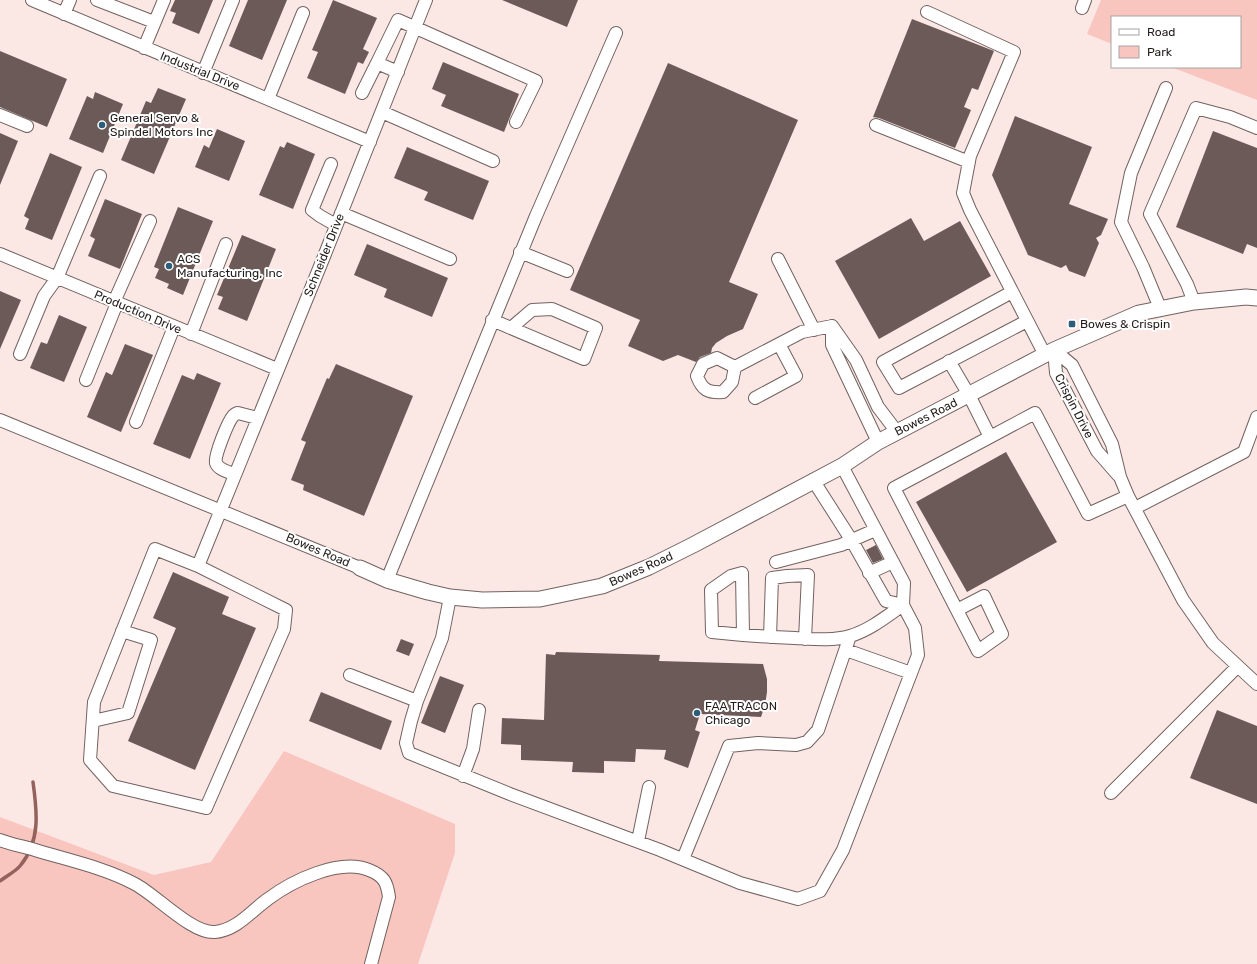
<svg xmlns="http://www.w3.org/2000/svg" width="1257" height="964" font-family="Rubik,sans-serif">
  <rect width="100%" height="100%" fill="#fbe8e5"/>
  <!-- green -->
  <path fill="#f9c5bf" d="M1101,0h156v100l-86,-33h69v-50h-128v27l-25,-10z
    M284,751l171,73v29l-37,111h-418v-147l154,58 57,-13z"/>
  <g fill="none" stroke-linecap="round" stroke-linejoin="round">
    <!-- stream -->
    <path stroke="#94625c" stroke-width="3.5" d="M0,881c6,-5 15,-9 20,-15 21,-25 17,-55 13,-84"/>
  </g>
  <!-- building -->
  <path fill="#6b5a58" d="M175,0h38l-14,34 -27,-11 4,-10 -6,-2z
    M248,0h39l-25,60 -33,-14z
    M333,0l44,18 -14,31 6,3 -6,12 -5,-2 -13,32 -38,-16 11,-26 -6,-2z
    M502,0h76l-11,27z
    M912,19l82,32 -16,39 -6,-2 -8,19 7,3 -16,38 -76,-30 -6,-1z
    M0,51l67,28 -20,48 -47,-20z
    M443,62l76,32 -15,38 -63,-26 5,-11 -14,-6z
    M668,63l130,57 -69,162 29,12 -15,35 -16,7 -11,7 -4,5 -1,5 -11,4 -4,5 -18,-7 -15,6 -35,-15 12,-26 -70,-30z
    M158,88l28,11 -32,75 -33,-14 25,-59 5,2z
    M95,92l28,12 -20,49 -34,-14 18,-43 6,3z
    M1015,116l77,31 -23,57 39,15 -7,16 -5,3 3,5 -14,34 -16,-6 -3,-6 -5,3 -33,-13 -36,-80z
    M217,129l28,12 -16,40 -34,-14 9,-22 5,3z
    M1213,131l44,17v100l-10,-4 -4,10 -67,-27z
    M0,133l18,8 -18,44z
    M287,142l28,12 -22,55 -34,-14 21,-49 4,2z
    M407,147l82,34 -16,39 -49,-20 4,-8 -34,-14z
    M50,153l32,14 -30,73 -27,-11 4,-10 -5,-3z
    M105,199l37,15 -22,55 -32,-13 7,-17 -5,-3z
    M178,207l35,14 -30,74 -16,-7 2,-4 -14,-6 4,-9 -5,-2z
    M911,218l13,23 36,-20 31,55 -112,63 -44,-78z
    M242,235l34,14 -29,72 -29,-12 5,-12 -6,-2z
    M367,244l81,34 -16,39 -48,-20 3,-8 -33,-14z
    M0,291l21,9 -21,49z
    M59,315l28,12 -23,55 -34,-14 11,-26 6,2z
    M125,344l28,11 -32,77 -34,-15 19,-45 6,3z
    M336,364l77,32 -49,120 -61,-26 1,-5 -13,-5 15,-38 -5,-2 26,-62 2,1z
    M197,373l24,10 -31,76 -37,-15 29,-69 12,5z
    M1006,452l51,90 -90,50 -51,-90z
    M876,545l7,14 -10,4 -7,-13z
    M173,572l56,25 -7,17 34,14 -61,142 -67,-29 48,-113 -23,-10z
    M401,639l13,5 -5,12 -13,-5z
    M556,652l104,3 -1,6 104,3 4,15v13l-2,13 -4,12 -61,-3 -5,16 5,2 -12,36 -24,-9 2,-9 -30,-1 -1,13 -31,-1v12l-32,-1 1,-10 -52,-2v-15l-20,-1 1,-26 42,2 2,-66 9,1z
    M440,676l24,9 -19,48 -24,-10z
    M321,692l71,29 -11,29 -72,-29z
    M1217,710l40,16v78l-67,-26z"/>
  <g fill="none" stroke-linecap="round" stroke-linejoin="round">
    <!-- minor casing -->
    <g stroke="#726260" stroke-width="14">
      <path id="minor" d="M32,0l338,142
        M97,0l57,22
        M1082,8l3,-8
        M927,12l87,40 -44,104 -7,37 7,17 75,145
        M64,14l6,-14
        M144,48l20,-48
        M398,72l-21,-9 21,-43 138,61 -20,41
        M203,73l30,-73
        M362,93l15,-30
        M268,99l35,-86
        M382,112l111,49
        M0,115l27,11
        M876,125l93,37
        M331,164l-19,46 8,6 16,9
        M341,213l109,46
        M520,252l47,19
        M0,254l277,115
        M778,259l36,71
        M1012,292l-129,70 16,26 128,-67
        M114,302l36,-81
        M1194,302l-7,-18 -37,-70 46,-106 34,9 27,11
        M1160,308l-17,-41 -22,-45 10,-49 35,-85
        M492,320l92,39 12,-31 -44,-19 -20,1 -21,18
        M832,326v19l46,97
        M832,326l24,34 22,47 19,25
        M191,334l35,-90
        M1054,350l18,15 40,79 8,33 8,19 55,104 30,43 44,41
        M1054,350l2,23 41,78 21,24
        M20,354l24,-58 13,-18 43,-102
        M949,361l20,34 21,42 45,-24 53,101 40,-18
        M735,367l-18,-9 -14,6 -6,12c5,14 11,17 26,16l9,-10 3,-15 67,-35 30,-6
        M86,380l31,-77
        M755,398l41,-22 -17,-32
        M0,420l360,148
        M136,422l38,-95
        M234,474c-6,-2 -16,-5 -18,-11 -2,-7 12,-41 17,-47 1,-1 4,-3 5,-3l19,5
        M813,480l39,61 34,60 17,4 1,-22 -62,-117
        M1135,508l109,-56 13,-35
        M776,562l65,-17 34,-15
        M198,566l88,44 -2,19 -78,179 -93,-22 -23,-26 4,-58 61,-153 43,17 127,-312 101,-254
        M869,573l24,-11
        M387,580l149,-364 80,-183
        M450,597l-8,41 -25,63 -6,20 -5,22 3,10 101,41 150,56 80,33 58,16 22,-8 23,-41 75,-195 -3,-27 -12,-23c-16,11 -33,25 -53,31 -17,5 -37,3 -55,2 -28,-1 -55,-3 -83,-6l-1,-42 20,-14 11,-3 1,62
        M957,610l27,-14 18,38 -24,17 -84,-163 96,-51
        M770,637l2,-59 15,-2 21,-1 -3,64
        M846,650l65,23
        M350,675l67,26
        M93,721l35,-8 23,-73 -29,-9
        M463,776l10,-27 6,-39
        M1111,793l126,-126
        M0,840c10,4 21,6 32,9 35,11 71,18 103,35 21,11 57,50 80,48 22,-2 36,-21 53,-33 24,-18 71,-41 101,-29 15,6 18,12 20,27l-18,67
        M638,841l11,-54
        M683,859l46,-113 29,-3 38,2 11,-3 11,-12 32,-94"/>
    </g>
    <!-- major casing -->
    <g stroke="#726260" stroke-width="17">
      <path id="major" d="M360,568l27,12 41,12 22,5 32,3 58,-1 62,-13 47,-19 44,-22 149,-79 36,-24 176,-92 85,-37 55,-11 52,-5 11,1"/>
    </g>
    <!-- minor -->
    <use href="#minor" stroke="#fff" stroke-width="12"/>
    <!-- major -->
    <use href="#major" stroke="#fff" stroke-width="15"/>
  </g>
  <!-- markers -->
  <g fill="#2c5e7b" stroke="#fff" stroke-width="1.5">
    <circle cx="102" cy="125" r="4"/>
    <circle cx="169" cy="266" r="4"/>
    <rect x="1068" y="320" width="8" height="8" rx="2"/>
    <circle cx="697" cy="713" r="4"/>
  </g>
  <g text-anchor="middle" stroke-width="4" stroke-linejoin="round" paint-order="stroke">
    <!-- street labels -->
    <g font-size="12" fill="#221c1b" stroke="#fff">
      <text transform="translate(200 71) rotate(22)" y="4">Industrial Drive</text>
      <text transform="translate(324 255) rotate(-68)" y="4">Schneider Drive</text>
      <text transform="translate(138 312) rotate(23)" y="4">Production Drive</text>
      <text transform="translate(1074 406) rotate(63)" y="4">Crispin Drive</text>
      <text transform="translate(926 417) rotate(-27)" y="4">Bowes Road</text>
      <text transform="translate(318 550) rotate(23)" y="4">Bowes Road</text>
      <text transform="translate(641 569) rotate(-24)" y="4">Bowes Road</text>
    </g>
    <!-- poi labels -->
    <g font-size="12" fill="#221c1b" stroke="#fff" text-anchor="start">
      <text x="110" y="122">General Servo &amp;<tspan x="110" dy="14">Spindel Motors Inc</tspan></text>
      <text x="177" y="263">ACS<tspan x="177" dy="14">Manufacturing, Inc</tspan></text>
      <text x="1080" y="328">Bowes &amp; Crispin</text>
      <text x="705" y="710">FAA TRACON<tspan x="705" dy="14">Chicago</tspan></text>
    </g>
  </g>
  <!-- legend -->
  <rect x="1111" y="16" width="130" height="52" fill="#ffffff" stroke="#a7a4a4"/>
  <rect x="1119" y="29" width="20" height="6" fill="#ffffff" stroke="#a7a4a4"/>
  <text x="1147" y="36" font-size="12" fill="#221c1b">Road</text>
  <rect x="1119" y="46" width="20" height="12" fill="#f9c5bf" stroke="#a7a4a4"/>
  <text x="1147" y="56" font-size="12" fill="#221c1b">Park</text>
</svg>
